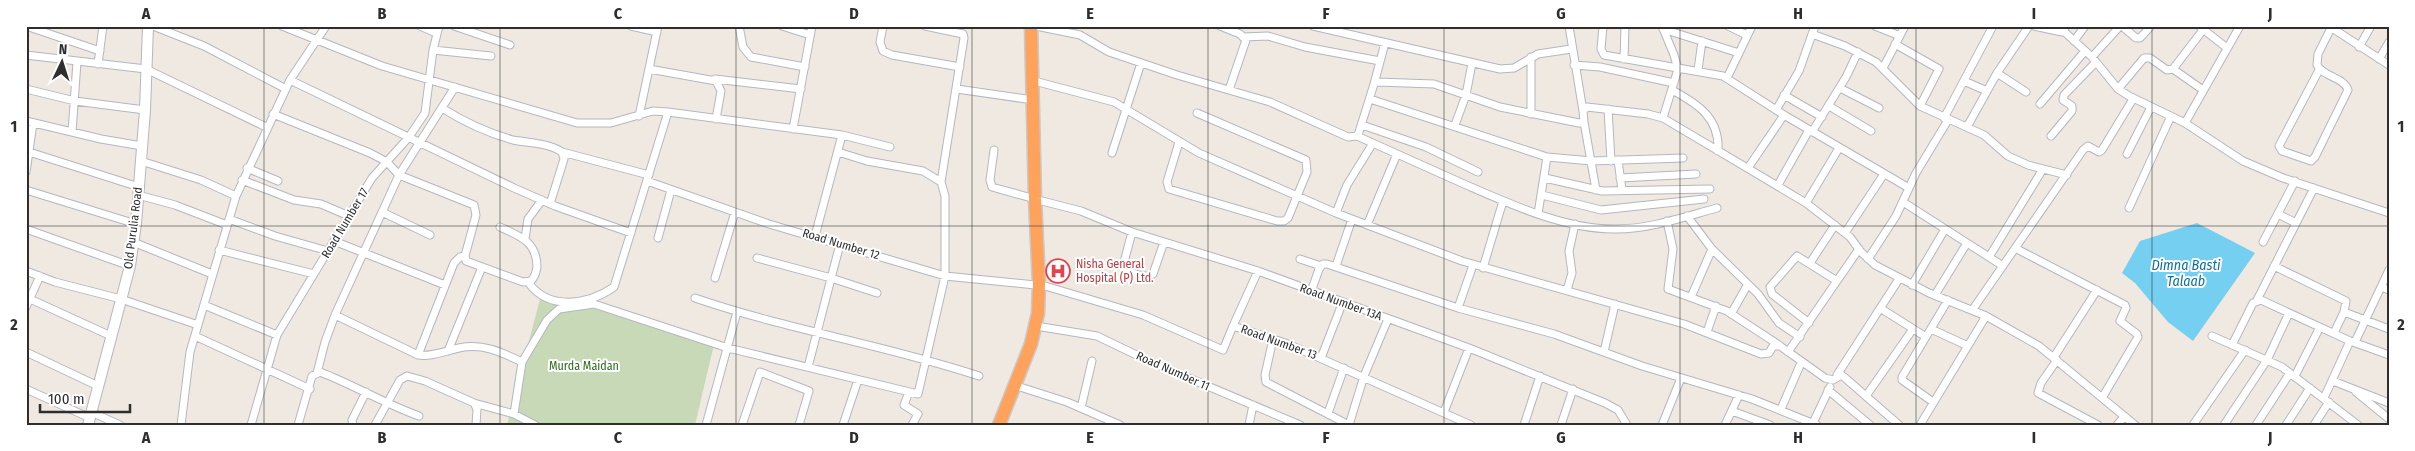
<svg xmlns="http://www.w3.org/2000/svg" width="2415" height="451" font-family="'Fira Sans Condensed',sans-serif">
  <rect width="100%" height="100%" fill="#efe9e1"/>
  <!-- cemetery -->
  <path fill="#c8d9b8" d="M541,295l174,45 -20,85h-188z"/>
  <!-- water -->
  <path fill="#75cff0" d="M2197,223l58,30 -62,88 -25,-19 -33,-39 -13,-10 18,-32z"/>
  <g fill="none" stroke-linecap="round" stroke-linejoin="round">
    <!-- street casing -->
    <g stroke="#b4b7c1" stroke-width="9">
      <path id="street" d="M26,26l74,25
        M153,26l51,20 82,43
        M282,26l100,40 195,57h34l42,-12 15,1 174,23 48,12
        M420,26l16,7
        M454,26l56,19
        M631,26l26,6
        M739,26l4,21 8,10 54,10
        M782,26l28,9
        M883,26l-3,16 3,9 9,4 68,12
        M925,26l38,8 1,4 -23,144
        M1036,26l44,9 29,17 68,23 93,27 78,35 9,-1 2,-4 15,-48 3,-2 57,2 66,23 79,16 5,-1 -1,-11 4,-4 61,7 15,4 143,85 44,34 11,15 14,13 54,28 57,23 53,30 96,79
        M1220,26l20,8 6,6 -17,50
        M1313,26l187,43 14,-1 24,-14 33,-5
        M1569,26l14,85
        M1603,26l-2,23 3,6 119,21 61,39 125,73
        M1662,26l12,29 4,14 -15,49
        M1728,26l19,9
        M1875,26l25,10
        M2034,26l28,6 4,-6
        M2058,26l34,31 26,32 11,7 56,27 58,38 40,17 106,35
        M2122,26l14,12h4l11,-12
        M2199,26l28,22
        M2329,26l60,39
        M1663,29l76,24
        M1812,34l33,12 31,16 44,44 64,29 24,21 20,9 39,10
        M1244,37l24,-1 37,11 75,14
        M2074,41l11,-15
        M1895,44l44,25 -19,37
        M2359,47l12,-21
        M433,50l58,6
        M26,55l120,14 120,58
        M2092,57l28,-31
        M1624,59l1,-33
        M2379,59l10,-17
        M98,64l5,-38
        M1574,65l26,2 74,16
        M1883,68l22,-42
        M649,69l67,12 5,10 -5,28
        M2173,69l30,21
        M1698,70l4,-29
        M2319,70l-40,76 3,5 29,10 4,-4 33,-67c-4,-13 -25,-13 -31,-25l1,-11 14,-28
        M1997,73l29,19
        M1727,78l25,-52
        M715,79l86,10
        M290,80l224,108 41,18 76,27
        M1964,81l23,10
        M1038,82l76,20 85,51 137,60 126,48 222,63 77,30 8,-1 4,-7h7l45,32 8,2 8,-5 3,2 55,48
        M1374,84l11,-41
        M1840,88l39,20
        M26,89l49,12 70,9
        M957,89l76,11
        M2118,89l26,-31h6l17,12 6,-1 33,-43
        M1672,90c26,14 48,28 46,61
        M1784,95l38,22
        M1370,99l177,58 45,4 91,-3
        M2040,104l45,-53
        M1829,106l42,25
        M442,108c22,14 46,25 71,32 16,3 36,3 49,12l2,7 -14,45
        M1608,109l3,52
        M1776,110l23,-39 16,-45
        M273,114l97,39 17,9 12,13 75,30 2,10 -11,41 1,5 57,21 8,-1c4,-4 5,-8 6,-14 0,-25 -17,-31 -37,-40
        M1531,114v-57
        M639,116l19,-90
        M1944,118l49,-92
        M26,121l75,18 41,7
        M1584,122l12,68
        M2185,123l55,-97
        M1362,125l64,22 52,25
        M1455,125l11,-30 6,-32
        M1967,127l30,-54 32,-47
        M793,129l19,-103
        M72,132l5,-70
        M1812,132l34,-55 12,-25
        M1357,136c36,16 72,32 107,48 46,20 102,46 152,45 34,0 68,-12 101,-21
        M2051,136l21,-25v-5l-9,-6 1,-5 32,-33
        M1179,142l-12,40 2,7 108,32h7l4,-3 19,-46 -1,-12 -109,-47
        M994,150l-4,30 2,7 43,12
        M26,151l113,36
        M562,152l87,23
        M1112,153l29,-90
        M2127,154l24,-47
        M1618,160l4,30
        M141,161l60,19 35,16
        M247,168l31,13
        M1748,168l36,-53
        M26,172l7,-49
        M1545,178l57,13 108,-2
        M1620,178l76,-4
        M242,180l52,20 27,4 28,12
        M647,181l122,43 176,52 100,10 98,29 80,35 10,-24 55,18 183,81
        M1778,185l31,-55
        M26,190l110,34
        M138,195l37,10 52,20
        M1542,195l59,15 103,-11
        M1042,201l39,10 51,21 126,39 211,77 136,55 13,7 9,15
        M1903,202l100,64
        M1806,203l33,-55
        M2129,208l42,-92
        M382,212l48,23
        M1336,213l11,-28 26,-42
        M1538,214l9,-57
        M2278,214l18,9
        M1687,216l25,33 46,45 21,29 21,14
        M229,219l46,17 53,15
        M1667,221l6,28 -5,40 59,22 52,34
        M1367,225l30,-71
        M26,229l104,37
        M1132,232l-9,34c6,7 22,13 30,8l11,-32
        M1845,233l39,-59
        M815,236l27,-101
        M658,238l13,-48
        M525,239l3,-20 14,-19
        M334,241l111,44
        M133,242l79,32
        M2263,242l32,-61
        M2015,248l110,57 1,3 -6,13 17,13 1,3 -36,61
        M219,250l95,24
        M1989,257l54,-88
        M757,258l74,20 46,15
        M1300,259l21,7
        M1868,259l28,-43 20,-43 32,-53
        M1810,263l25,-38
        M1336,266l16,-47
        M2274,266l72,35 -2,11 -10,21
        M1483,268l20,-67
        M26,271l29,11 66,17 77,26
        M715,278l20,-66
        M528,282c20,29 60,23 86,5l54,-175
        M1912,285l33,-56
        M2381,287l8,3
        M1567,290l5,-17 -3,-22 6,-27
        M1311,292l8,-23 4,-5h4l131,44 96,26 88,32 110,33 65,26
        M1935,295l32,-52
        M1691,297l21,-48
        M695,298c93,32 191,47 284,78
        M30,299l81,37
        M2257,300l57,-112
        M204,305l73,30
        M26,307l14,-31
        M1458,308l15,-43
        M1880,308l46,29
        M1973,309l110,-159 5,-4 11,6 3,-2 31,-51
        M2344,312l45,17
        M1731,314l17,-30
        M335,315l83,40c14,2 27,-4 41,-7 24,-5 42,4 63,14
        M1809,323l-37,-29 -2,-7 27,-31 40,25
        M1233,326l25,-55
        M1042,327l55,9 56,27 147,62
        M1931,329l37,17
        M1707,332l9,-26
        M195,336l115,53
        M2212,336l70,31 76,58
        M1273,339l-8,36 1,7 83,43
        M2355,342l34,-72
        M2232,345l21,-42 8,-3 89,41 39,14
        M448,351l34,-84
        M26,352l72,34
        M1604,352l11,-48
        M1788,352l71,-103
        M418,355l36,-92 6,-6 5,-1
        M2054,357l43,-67
        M1321,358l21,-54
        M2057,360l-16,23 -3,10 60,32
        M808,367l32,-123
        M317,373l8,-31 10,-27 64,-140 56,-88
        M1837,375l62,-96
        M2295,376l25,-49
        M2333,381l56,22
        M1020,387l47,15 53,23
        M26,389l64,29
        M1828,390l42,35
        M909,392l-5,13 14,9 -6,11
        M2356,392l33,27
        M1866,396l47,-67
        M2324,398l26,-57
        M1933,402l-31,-22v-3l46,-77
        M474,403l40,11 21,11
        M1081,408l11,-47
        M1781,409l20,-46
        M1732,411l38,14
        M91,412l29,13
        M1444,412l25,-64
        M1328,413l16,-45
        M514,414l8,-52 25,-42 12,-11 35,-5 134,44 190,46 27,-118v-80l-4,-14 -18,-11 -56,-10 -29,-9
        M1813,423l17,-36
        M181,425l9,-73 46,-156 54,-116 36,-54
        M251,425l26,-90 95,-157 37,-41 16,-24 8,-63 6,-24
        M298,425l14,-49 8,-4c34,13 65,32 99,44
        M353,425l-1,-5 14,-28
        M375,425l25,-45 7,-4 18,5 49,22 3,6 -1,16
        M706,425l31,-113
        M742,425l18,-53 49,19 -10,34
        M843,425l15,-45
        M1249,425l4,-20
        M1349,425l15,-49 24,-57
        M1524,425l16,-49
        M1561,425l12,-36
        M1662,425l19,-47
        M1725,425l14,-30
        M1920,425l66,-109
        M2117,425l7,-8
        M2193,425l52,-75
        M2224,425l43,-65 22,-47
        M2256,425l34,-52
        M2286,425l24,-37
        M2314,425l15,-23"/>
    </g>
    <!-- secondary casing -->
    <g stroke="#b4b7c1" stroke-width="12">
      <path id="secondary" d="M88,425l42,-159 6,-42 9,-114 3,-84"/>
    </g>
    <!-- highway casing -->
    <g stroke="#c9c9c9" stroke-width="15">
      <path id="highway" d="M999,425l32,-81 7,-31 1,-29 -4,-85 -4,-173"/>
    </g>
    <!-- street -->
    <use href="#street" stroke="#fff" stroke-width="7"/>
    <!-- secondary -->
    <use href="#secondary" stroke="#fff" stroke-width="10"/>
    <!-- highway -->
    <use href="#highway" stroke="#ffa35c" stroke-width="12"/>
  </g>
  <!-- grid -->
  <path fill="none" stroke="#2e2e2e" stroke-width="1" stroke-opacity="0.55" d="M264,26v399M500,26v399M736,26v399M972,26v399M1208,26v399M1444,26v399M1680,26v399M1916,26v399M2152,26v399M26,226h2363"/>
  <!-- icons -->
  <defs>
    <g id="hospital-ring" transform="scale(1.25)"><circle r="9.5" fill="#fff" stroke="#e0444e" stroke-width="1.5"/><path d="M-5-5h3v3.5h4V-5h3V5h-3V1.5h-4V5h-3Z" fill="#e0444e"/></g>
  </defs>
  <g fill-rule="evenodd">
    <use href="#hospital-ring" x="1058" y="271"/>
  </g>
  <g text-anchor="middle" stroke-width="4" stroke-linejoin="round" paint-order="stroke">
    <!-- street labels -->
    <g font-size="12" fill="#2e2e2e" stroke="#fff">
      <text transform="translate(345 223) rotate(-59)" y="4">Road Number 17</text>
      <text transform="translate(133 228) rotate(-83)" y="4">Old Purulia Road</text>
      <text transform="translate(841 244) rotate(17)" y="4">Road Number 12</text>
      <text transform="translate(1341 302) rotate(20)" y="4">Road Number 13A</text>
      <text transform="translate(1279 342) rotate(20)" y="4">Road Number 13</text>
      <text transform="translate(1173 371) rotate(24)" y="4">Road Number 11</text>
    </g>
    <!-- health labels -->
    <g font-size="12" fill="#be3a42" stroke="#fff" text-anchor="start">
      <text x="1076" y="268">Nisha General<tspan x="1076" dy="14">Hospital (P) Ltd.</tspan></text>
    </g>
    <!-- park labels -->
    <g font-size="12" fill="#2c6e1b" stroke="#fff">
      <text x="584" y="370">Murda Maidan</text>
    </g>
    <!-- water labels -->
    <g font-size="14" font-style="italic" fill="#0d6fa3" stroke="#fff">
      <text x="2186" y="270">Dimna Basti<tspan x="2186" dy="16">Talaab</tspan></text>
    </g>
  </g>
  <!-- border -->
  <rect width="2415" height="451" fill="none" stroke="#ffffff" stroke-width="55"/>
  <!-- north arrow -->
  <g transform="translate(62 62) rotate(4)" stroke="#ffffff" stroke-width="4" paint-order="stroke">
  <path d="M0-4L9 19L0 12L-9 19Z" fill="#2e2e2e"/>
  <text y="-8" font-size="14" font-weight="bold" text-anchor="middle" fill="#2e2e2e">N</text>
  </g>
  <!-- scale -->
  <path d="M40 404v8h90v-8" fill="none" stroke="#2e2e2e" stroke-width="2.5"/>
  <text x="48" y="404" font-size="15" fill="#2e2e2e" stroke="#ffffff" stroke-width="4" paint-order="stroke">100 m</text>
  <rect x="28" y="28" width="2360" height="396" fill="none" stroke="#2e2e2e" stroke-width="2"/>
  <g font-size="16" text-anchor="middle" font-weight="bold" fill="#2e2e2e">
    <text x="146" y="19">A</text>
    <text x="382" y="19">B</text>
    <text x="618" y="19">C</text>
    <text x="854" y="19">D</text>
    <text x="1090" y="19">E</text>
    <text x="1326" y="19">F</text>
    <text x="1561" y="19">G</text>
    <text x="1798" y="19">H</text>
    <text x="2034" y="19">I</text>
    <text x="2270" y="19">J</text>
    <text x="14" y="132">1</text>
    <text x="2401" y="132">1</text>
    <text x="14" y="330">2</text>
    <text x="2401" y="330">2</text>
    <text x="146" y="443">A</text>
    <text x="382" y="443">B</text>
    <text x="618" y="443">C</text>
    <text x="854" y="443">D</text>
    <text x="1090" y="443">E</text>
    <text x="1326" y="443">F</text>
    <text x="1561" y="443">G</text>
    <text x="1798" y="443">H</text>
    <text x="2034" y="443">I</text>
    <text x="2270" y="443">J</text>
  </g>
</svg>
